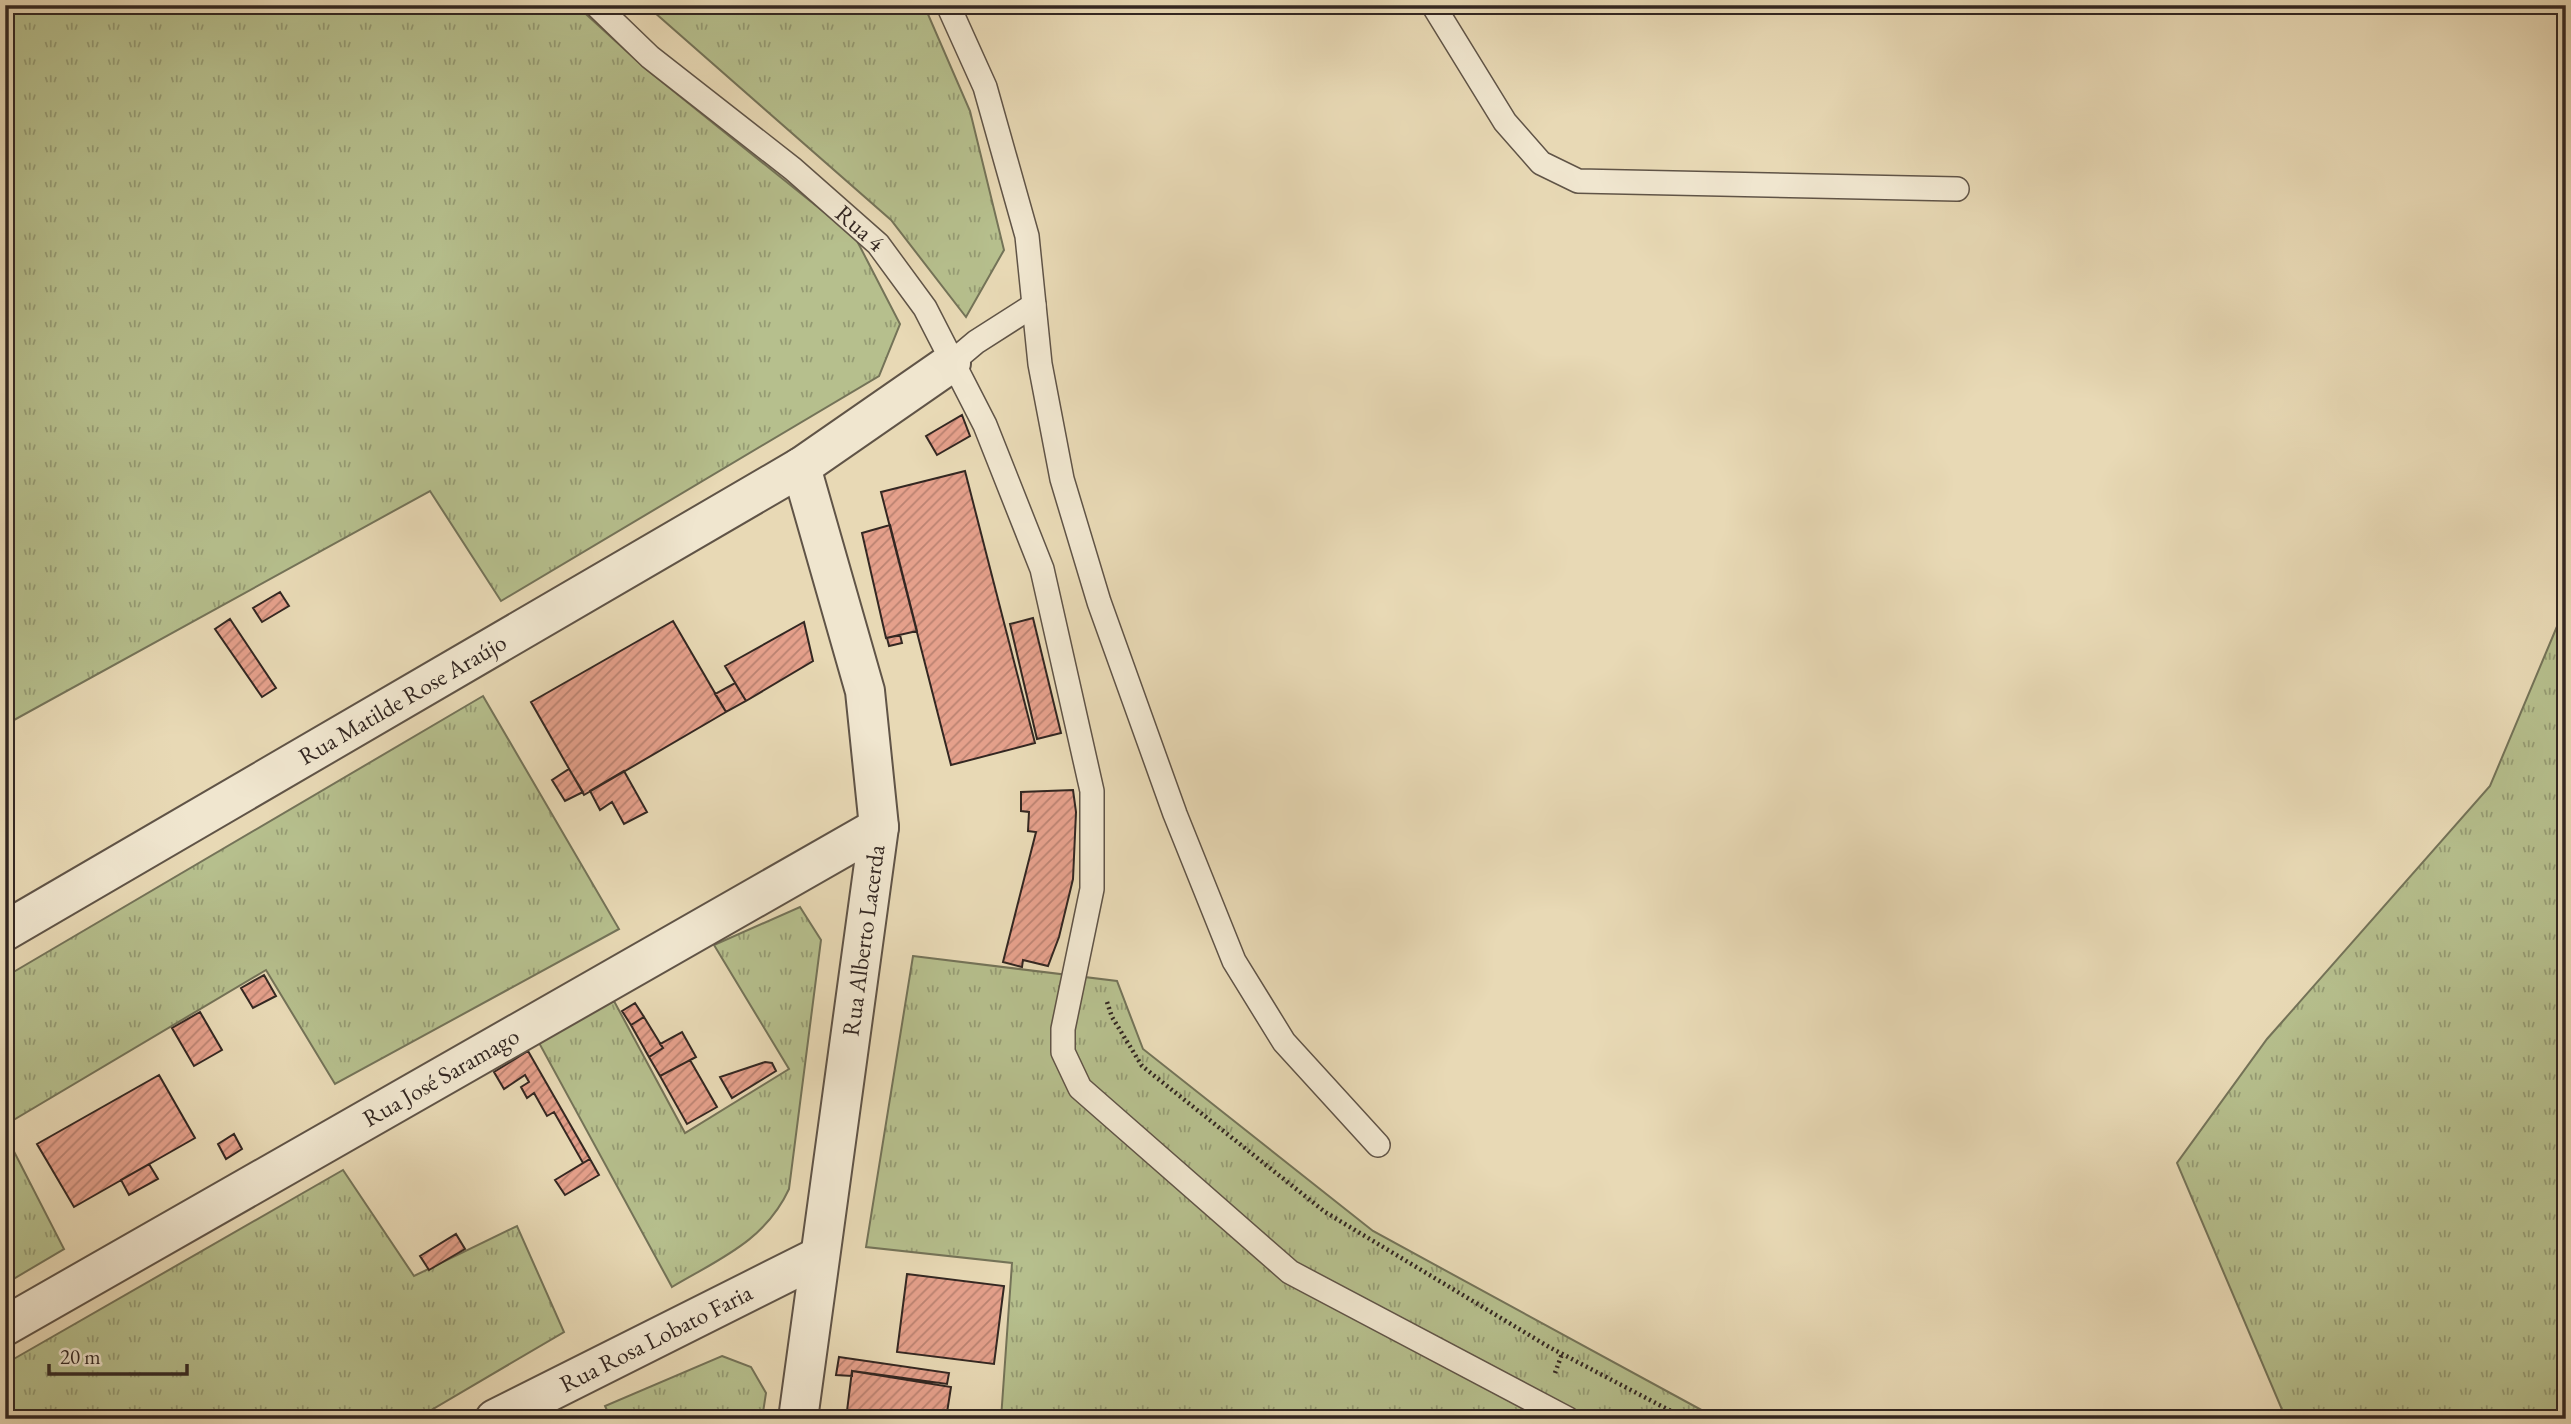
<svg xmlns="http://www.w3.org/2000/svg" width="2571" height="1424" font-family="'EB Garamond',serif">
  <defs>
    <pattern id="grass-tufts" width="24" height="20" patternUnits="userSpaceOnUse" patternTransform="scale(1.75)"><rect width="24" height="20" fill="#b6bf8d"/><path d="M3 7l-1-3M5 7V3M7 7l1-3M15 17l-1-3M17 17v-4M19 17l1-3" fill="none" stroke="#959b73"/></pattern>
    <pattern id="building-hatch" width="6" height="6" patternUnits="userSpaceOnUse" patternTransform="scale(1.75)"><rect width="6" height="6" fill="#e5a08b"/><path d="M-1 1l2-2M0 6l6-6M5 7l2-2" fill="none" stroke="#ba8271"/></pattern>
  </defs>
  <rect width="100%" height="100%" fill="#e8d9b5"/>
  <filter id="stains"><feTurbulence type="fractalNoise" baseFrequency=".00286" numOctaves="4"/><feColorMatrix values="0 0 0 0 .2 0 0 0 0 .09 0 0 0 0 .02 0 0 0 .5 -.17"/></filter>
  <radialGradient id="worn" r=".72"><stop offset=".6" stop-color="#630" stop-opacity="0"/><stop offset="1" stop-color="#630" stop-opacity=".3"/></radialGradient>
  <!-- grass -->
  <path fill="url(#grass-tufts)" stroke="#747358" stroke-width="2" d="M5,5h571l70,64 209,168 45,87 -21,52 -378,225 -71,-110 -425,234z
    M646,5h278l46,106 34,139 -38,67 -75,-97z
    M2566,605v814h-280l-109,-256 90,-124 223,-253z
    M483,696l136,233 -284,155 -69,-114 -261,155v-148z
    M800,907l21,33 -32,249c-24,52 -70,70 -117,98l-134,-246 76,-40 71,132 104,-64 -75,-124z
    M913,956l204,25 26,68 230,182 345,188h-717l11,-156 -146,-16z
    M5,1134l59,115 -59,35z
    M343,1170l71,106 103,-50 47,106 -148,87h-411v-55z
    M722,1356l29,11 15,26 -4,26h-151l-6,-13z"/>
  <!-- building -->
  <path fill="url(#building-hatch)" stroke="#332722" stroke-width="2" d="M962,415l8,21 -33,19 -11,-19z
    M965,471l70,272 -84,22 -70,-273z
    M890,525l27,106 -31,7 -24,-105z
    M280,592l9,14 -27,16 -9,-14z
    M1033,618l28,115 -24,6 -27,-115z
    M230,619l46,69 -14,9 -47,-68z
    M673,621l53,91 -142,83 -53,-93z
    M804,622l9,39 -67,40 -21,-35z
    M900,635l2,8 -13,3 -2,-8z
    M735,683l11,18 -20,11 -11,-18z
    M569,769l14,23 -18,9 -13,-21z
    M624,771l23,41 -23,12 -12,-22 -12,8 -10,-19z
    M1073,790l3,22 -3,67 -14,58 -11,29 -25,-6 -1,7 -19,-5 33,-130 -8,-1 1,-19 -8,-1v-19z
    M264,975l12,21 -23,12 -12,-20z
    M635,1003l9,14 -13,8 -9,-14z
    M200,1012l22,38 -28,16 -22,-38z
    M644,1017l19,31 -14,9 -18,-32z
    M682,1032l14,25 -36,19 -11,-19 14,-9 -3,-4z
    M528,1051l62,108 -7,4 -29,-51 -7,4 -13,-23 -7,5 -6,-11 8,-5 -4,-7 -21,14 -10,-17z
    M690,1060l27,47 -30,17 -27,-48z
    M765,1062l7,1 4,8 -44,27 -12,-21z
    M159,1075l36,63 -121,69 -37,-63z
    M234,1134l8,15 -16,10 -8,-15z
    M590,1159l9,16 -34,20 -10,-15z
    M149,1164l9,15 -29,16 -8,-15z
    M456,1234l9,15 -36,21 -9,-14z
    M907,1274l97,12 -10,78 -97,-12z
    M839,1357l110,16 -2,11 -95,-13v5l-16,-1z
    M852,1371l99,16 -5,32h-100z"/>
  <g fill="none" stroke-linecap="round" stroke-linejoin="round">
    <!-- lane casing -->
    <g stroke="#605447" stroke-width="26">
      <g id="lane">
        <path id="s1" d="M596,5l54,52 143,112 85,75 47,64 60,117 57,144 50,222v98l-29,140v23l17,36 210,184 278,147"/>
        <path d="M948,5l37,82 42,149 13,128 22,115 37,123 76,212 59,147 50,81 94,103"/>
        <path d="M1433,5l72,117 36,41 37,18 379,8"/>
        <path d="M951,363l25,-21 58,-37"/>
      </g>
    </g>
    <!-- street casing -->
    <g stroke="#605447" stroke-width="42">
      <g id="street">
        <path id="s2" d="M5,931l796,-464 150,-104"/>
        <path id="s3" d="M5,1326l874,-499"/>
        <path id="s4" d="M495,1419l323,-162"/>
        <path id="s5" d="M798,1419l81,-592 -14,-136 -64,-224"/>
      </g>
    </g>
    <!-- path -->
    <path stroke="#332722" stroke-width="4.5" stroke-dasharray="2 3.5" stroke-linecap="butt" d="M1107,1002l5,15 30,49 183,146 224,135 137,72
      M1555,1373l7,-19"/>
    <!-- lane -->
    <use href="#lane" stroke="#f0e6cf" stroke-width="23"/>
    <!-- street -->
    <use href="#street" stroke="#f0e6cf" stroke-width="38"/>
  </g>
  <g text-anchor="middle" stroke-width="6" stroke-linejoin="round" paint-order="stroke">
    <!-- street labels -->
    <g font-size="24" fill="#332722" stroke="#f0e6cf">
      <text dy="8" stroke="none"><textPath href="#s1" startOffset="346">Rua 4</textPath></text>
      <text dy="8" stroke="none"><textPath href="#s2" startOffset="460">Rua Matilde Rose Araújo</textPath></text>
      <text dy="8" stroke="none"><textPath href="#s5" startOffset="483">Rua Alberto Lacerda</textPath></text>
      <text dy="8" stroke="none"><textPath href="#s3" startOffset="502">Rua José Saramago</textPath></text>
      <text dy="8" stroke="none"><textPath href="#s4" startOffset="180">Rua Rosa Lobato Faria</textPath></text>
    </g>
  </g>
  <!-- margin -->
  <rect width="2571" height="1424" fill="none" stroke="#e8d9b5" stroke-width="28"/>
  <rect x="7" y="7" width="2557" height="1410" fill="none" stroke="#332722" stroke-width="3.5"/>
  <rect x="14" y="14" width="2543" height="1396" fill="none" stroke="#332722" stroke-width="2"/>
  <!-- scale -->
  <path d="M49 1364v10h138v-10" fill="none" stroke="#332722" stroke-width="3.5"/>
  <text x="60" y="1364" font-size="21" fill="#332722" stroke="#f0e6cf" stroke-width="5" paint-order="stroke">20 m</text>
  <rect width="100%" height="100%" filter="url(#stains)"/>
  <rect width="100%" height="100%" fill="url(#worn)"/>
</svg>
